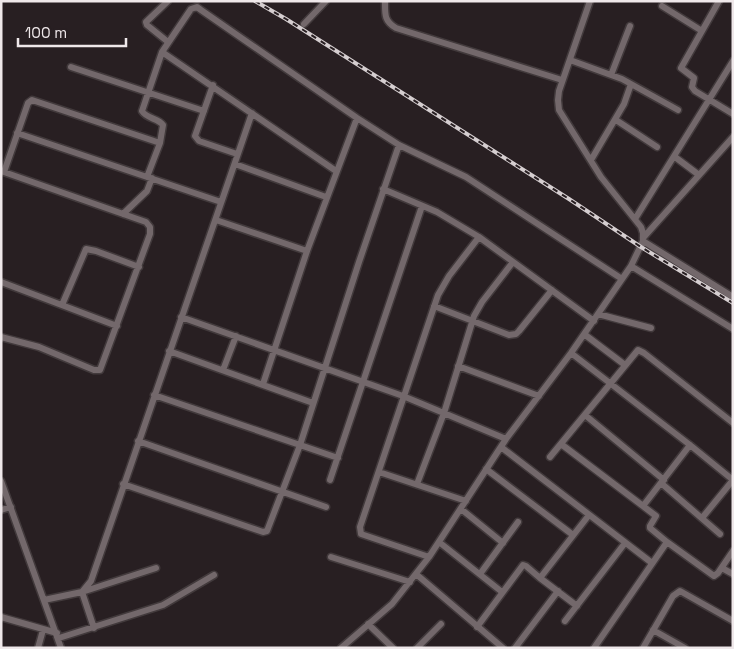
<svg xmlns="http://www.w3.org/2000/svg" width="734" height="649" font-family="'Space Grotesk',sans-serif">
  <rect width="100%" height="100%" fill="#281f22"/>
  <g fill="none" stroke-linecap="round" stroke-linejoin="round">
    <!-- street casing -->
    <g stroke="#423a3c" stroke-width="9">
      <path id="street" d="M385,1c0,13 -1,20 11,27l166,52
        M719,1l-38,67 13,10 -2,9 3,4 38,23
        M662,6l40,25
        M304,24l22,-23
        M168,42l-21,-17 -1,-3 22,-21
        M570,60l52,19 56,31
        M71,67l133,44
        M611,75l19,-49
        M213,85l-18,51 4,5 38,13
        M616,120l41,27
        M17,133l204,69
        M160,143l3,-18c-5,-7 -16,-6 -21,-14l20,-59
        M675,157l24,18
        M591,160l33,-56 7,-20
        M235,164l91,33
        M1,171l145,51 4,5v7l-50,136h-6l-55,-23 -38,-10
        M336,171l-174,-119 29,-43 6,-2 4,3 156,108 42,27 67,32 156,102
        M4,172l24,-69 4,-3 128,43 -13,34
        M383,189l54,23 42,25 115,84
        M123,214l24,-23 5,-13
        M635,219l98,-158
        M216,220l91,31
        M643,238l90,-101
        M643,241l90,56
        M631,266l102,63
        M1,282l116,44
        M62,305l24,-56 10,2 43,16
        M434,306l75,29 7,-1 3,-3 33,-41
        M598,314l53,14
        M181,317l222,79 103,43
        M584,334l41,31
        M169,351l144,52
        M571,353l119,92 43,35
        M458,366l81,30
        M223,370l13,-34
        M263,384l44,-133 50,-133
        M154,395l184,63
        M585,415l79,65
        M138,441l188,66
        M561,444l82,62
        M501,447l151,116
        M550,457l88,-107 6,3 89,70
        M486,469l87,66
        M379,472l87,29
        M330,480l92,-274
        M1,481l60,167
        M661,483l59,51
        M123,484l140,48 4,-1 33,-86 59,-183 40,-117
        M417,484l27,-71 30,-97 8,-14 31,-40
        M461,509l42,34
        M1,510l10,-3
        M702,518l31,-38
        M439,542l63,50
        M667,542l47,34 4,-3 15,-22
        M331,557l79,25
        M429,557l-65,-22 -3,-1 -1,-7 78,-232 11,-19 30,-39
        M722,568l11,6
        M416,574l87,74
        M480,574l38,-52
        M44,600l38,-8 9,-11 161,-468
        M577,606l-37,-28 49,-63
        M1,617l56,16
        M565,621l60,-78
        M368,624l25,24
        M477,627l46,-62 3,1 14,12
        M94,628l-12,-36 74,-24
        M653,630l32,18
        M59,638l104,-33 51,-30
        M38,648l5,-18
        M341,648l51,-44 37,-47 77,-118 65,-86 60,-87 12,-25v-8l-2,-6 -40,-50 -42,-67 -1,-10 1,-9 31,-90
        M417,648l24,-24
        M515,648l43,-57
        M594,648l73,-106 -17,-14v-2l6,-10 -13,-10 47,-61
        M643,648l30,-52 7,-5 53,30"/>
    </g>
    <!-- street -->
    <use href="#street" stroke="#73686b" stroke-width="6"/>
    <!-- rail casing -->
    <g stroke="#d5ced0" stroke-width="4">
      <path id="rail" d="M255,1l31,18 283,180 72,48 92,56"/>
    </g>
    <!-- rail -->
    <use href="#rail" stroke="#281f22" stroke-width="2" stroke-dasharray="5.5" stroke-linecap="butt"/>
  </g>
  <!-- border -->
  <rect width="734" height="649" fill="none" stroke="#efe8ea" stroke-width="5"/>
  <!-- scale -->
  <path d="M18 38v8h108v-8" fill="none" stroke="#efe8ea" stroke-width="2.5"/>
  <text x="25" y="38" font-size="15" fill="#efe8ea" stroke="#281f22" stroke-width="4" paint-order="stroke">100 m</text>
</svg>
